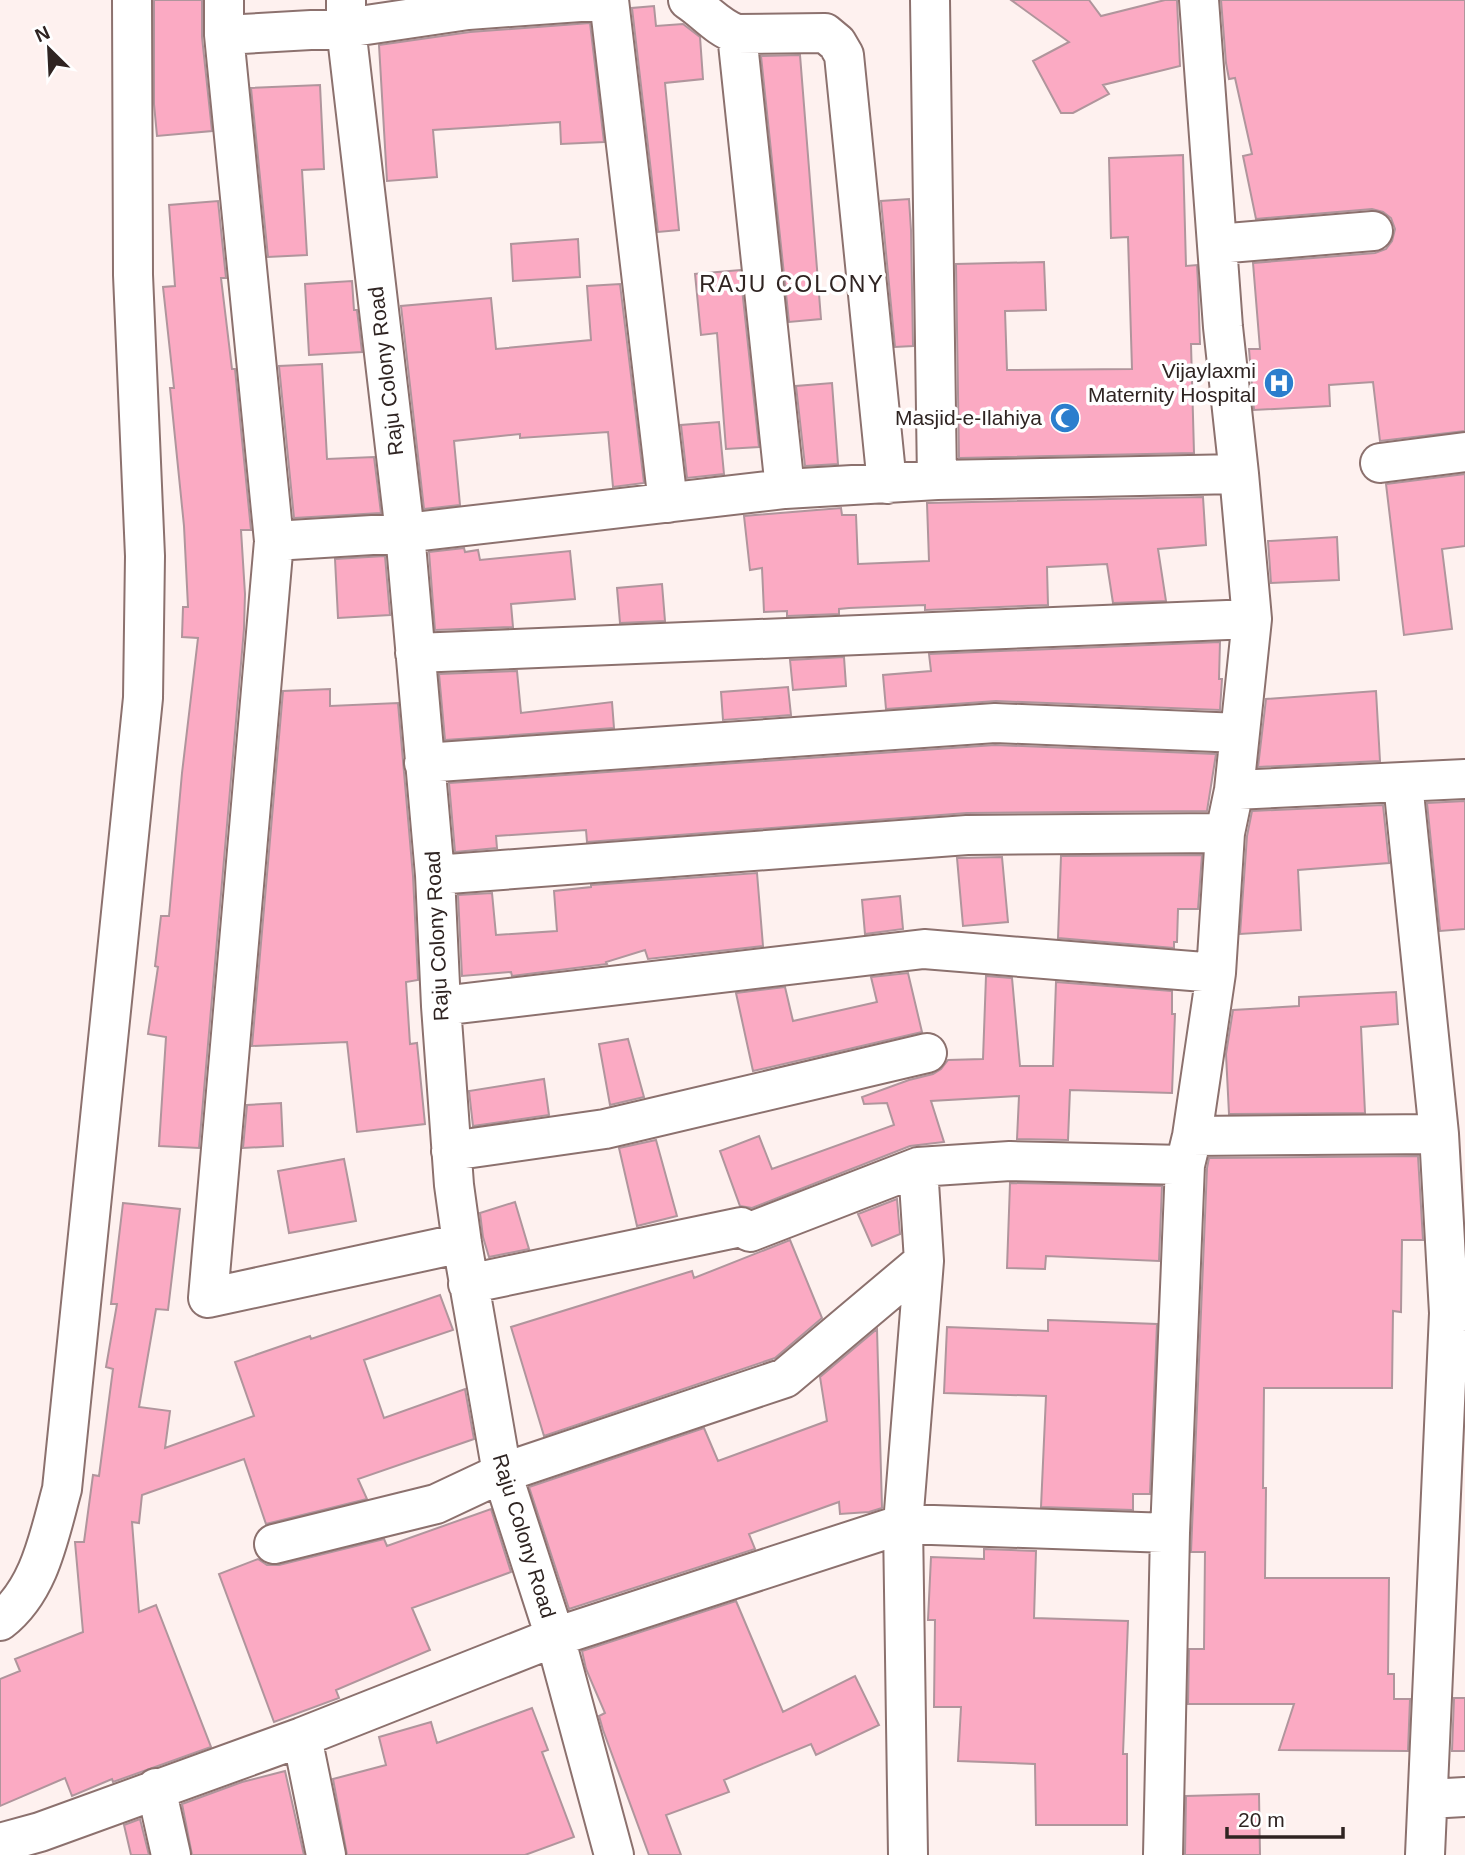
<svg xmlns="http://www.w3.org/2000/svg" width="1465" height="1855" font-family="Helvetica,sans-serif">
  <rect width="100%" height="100%" fill="#fef1ef"/>
  <!-- building -->
  <path fill="#fbaac3" stroke="#b0959c" stroke-width="2" d="M154,0h48v37l10,94 -55,5 -3,-32z
    M1011,0h78l12,16 64,-16h12l3,66 -77,19 6,9 -36,19h-12l-28,-52 36,-19z
    M1221,0h244v431l-85,10 -7,-59 -44,3 1,21 -76,4 -5,-61h11l-7,-86 122,-10 11,-4 6,-8 3,-12 -4,-11 -8,-6 -11,-3 -116,10 -13,-63 9,-2 -17,-76 -6,1 -3,-16z
    M654,6l2,20 27,-2 17,13 3,42 -38,4 14,147 -21,2 -26,-224z
    M590,23l14,119 -43,2 -1,-22 -127,8 4,47 -50,4 -8,-136 91,-13z
    M800,55l21,264 -32,3 -28,-266z
    M320,85l4,84 -22,1 5,85 -39,2 -17,-169z
    M1183,155l3,111 11,-1 1,18 2,61h-9l3,109 -235,5 -3,-194 88,-2 2,48 -41,1 2,59 125,-1 -4,-132 -17,1 -2,-80z
    M909,199l2,31 2,116 -18,1 -14,-146z
    M218,201l8,77h-5l11,91h3l16,161h-10l4,64 -1,35 -45,519 -40,-2 7,-109 -18,-3 10,-67 -3,-1 6,-50h8l13,-143 16,-135 -16,-1 1,-30h5l-4,-81 -14,-138h4l-11,-101 12,-1 -6,-81z
    M578,239l2,38 -67,4 -2,-37z
    M740,270l19,177 -33,2 -9,-116 -16,2 -6,-61z
    M352,281l2,29h3l5,42 -53,3 -4,-71z
    M620,284l24,199 -31,4 -5,-55 -88,6v-4l-66,7 6,64 -36,4 -23,-203 90,-8 5,51 95,-9 -4,-54z
    M322,364l5,95 47,-2 7,56 -87,5 -15,-152z
    M832,383l6,81 -33,2 -9,-80z
    M719,422l5,52 -37,4 -6,-53z
    M1465,474v72l-23,3 10,80 -48,6 -18,-151z
    M1203,497l3,48 -48,4 8,52 -53,2 -6,-39 -60,3 1,38 -123,5v-5l-76,3 -10,1v5l-52,2v-5l-23,1 -2,-44 -12,2 -6,-54 97,-8 1,7h14l2,49 71,-3 -2,-58z
    M1337,537l2,43 -68,3 -3,-42z
    M464,548l1,4 13,-2 2,10 90,-9 5,48 -64,5 2,23 -78,3 -6,-78z
    M385,556l5,59 -52,3 -3,-59z
    M662,584l3,37 -45,2 -3,-35z
    M1220,642l-1,37h3l-2,31 -224,-9 -110,8 -3,-34 48,-4 -2,-17z
    M844,657l2,29 -53,4 -3,-30z
    M517,671l4,42 91,-11 2,26 -169,12 -6,-66z
    M788,687l3,28 -68,5 -2,-28z
    M330,689v17l68,-3 15,173 5,104 -12,2 4,62 7,-1 8,81 -68,8 -10,-90 -95,4 31,-355z
    M1376,691l4,70 -122,6 8,-68z
    M995,745l221,9 -9,57 -240,2 -380,29 -1,-12 -90,6 1,12 -42,4 -6,-69z
    M1465,801v128l-25,2 -13,-128z
    M1383,805l6,58 -91,7 3,60 -61,4 7,-98 5,-25z
    M1202,855l-4,54h-20l-1,33h-3v6l-116,-10 3,-82z
    M1002,857l6,65 -45,4 -6,-68z
    M757,873l6,73 -115,13 -3,-9 -39,12 1,2 -95,12 -1,-4 -49,4 -4,-81 34,-2 4,42 61,-4 -3,-40 37,-4v-2z
    M900,896l3,33 -38,5 -3,-34z
    M908,973l14,59 -169,39 -17,-78 49,-6 8,34 84,-19 -6,-25z
    M986,976l26,2 8,88h33l3,-84 116,9v23h3l-3,79 -102,-3 -2,50 -51,-1 2,-43 -88,5 13,41 -34,4 -158,62 -12,-2 -20,-55 39,-15 13,33 122,-44 -7,-22 -23,1 -2,-7 47,-17 24,-6 8,-5 7,-9 35,-1z
    M1396,992l2,32 -37,3 4,86 -136,1 -3,-60 7,-44 66,-4v-9z
    M628,1039l16,58 -34,8 -11,-61z
    M544,1079l5,36 -76,11 -4,-35z
    M281,1103l2,43 -40,2 4,-43z
    M656,1140l21,76 -40,10 -18,-78z
    M1418,1156l5,84h-21l-1,72 -8,-1 -1,77h-128l-1,100h3l-1,90h124l-1,96h6v25h16l-2,52 -129,-1 15,-46h-106l1,-55h15l1,-97h-14l16,-384 2,-10z
    M344,1159l12,62 -67,12 -11,-62z
    M1010,1183l152,3 -3,75 -113,-5 -1,13 -38,-1z
    M897,1199l3,35 -28,12 -14,-32z
    M515,1202l14,47 -40,8 -6,-20 -3,-24z
    M123,1203l57,6 -12,101 -12,-1 -17,98 31,4 -5,37 89,-32 -19,-54 75,-26 1,3 129,-44 13,35 -89,30 20,58 81,-29 9,50 -116,40 9,20 -101,25 -22,-65 -102,36 -3,28 -7,-1 7,90 17,-7 55,142 -98,35 -1,-3 -40,17 -7,-18 -65,28v-127l20,-8 -5,-12 68,-27 -8,-90h9l9,-67 6,1 14,-107 -7,-2 11,-63h-6z
    M790,1240l32,78 -47,40 -231,78 -33,-109 181,-56 2,7z
    M1048,1320l109,4 -7,170h-17v16l-92,-3 5,-111 -102,-3 3,-66 101,4z
    M877,1329l5,179 -13,4 -29,2 -1,-12 -90,32 6,15 -186,60 -40,-122 175,-59 14,33 109,-40 -7,-44z
    M491,1509l20,63 -99,36 18,42 -94,40 3,8 -65,24 -55,-148 39,-15 9,6h12l105,-26 3,7z
    M984,1549l52,2 -2,67 94,3 -5,133h4v71h-91l-1,-61 -77,-3 3,-54h-27l1,-87h-7l3,-63 53,2z
    M736,1601l47,111 72,-36 24,49 -63,30 -5,-11 -87,36 5,12 -63,23 15,40h-32l-46,-125 -4,-14 6,-3 -19,-44 -4,-18z
    M1454,1698h11v53h-13z
    M532,1708l16,42 -6,2 32,85 -49,18h-178l-14,-76 53,-14 -7,-28 52,-15 6,21z
    M285,1771l19,84h-112l-10,-51 60,-22z
    M1259,1794l1,61h-75l1,-59z
    M140,1819l9,36h-18l-7,-30z"/>
  <g fill="none" stroke-linecap="round" stroke-linejoin="round">
    <!-- minor casing -->
    <g stroke="#8c716e" stroke-width="42">
      <path id="minor" d="M224,0v35l122,-7 122,-18 140,-10
        M346,0v28l59,505 30,342 6,131 13,179 8,58 40,230 53,164 59,218
        M609,0l59,503
        M688,0c17,11 30,28 49,34l88,-1 12,10 7,12 43,429
        M930,0l7,480
        M737,34l48,455
        M224,35l50,506 131,-8 380,-44 152,-9 302,-6
        M1217,244l156,-13
        M1380,463l85,-11
        M274,541l-66,757 254,-55
        M415,653l837,-34
        M424,763l571,-40 245,10
        M1403,783l36,351 10,179 16,-2
        M1234,790l231,-11
        M435,875l532,-40 258,-2
        M441,1006l483,-57 292,24
        M1192,1136l247,-2
        M451,1151l154,-22 322,-76
        M468,1284l273,-57 9,5 168,-65 92,-6 175,4
        M274,1544l162,-40 66,-31 283,-95 139,-117
        M0,1621c40,-31 49,-85 62,-132l81,-791 2,-142 -12,-281 -1,-275
        M302,1737l24,118
        M156,1788l15,67
        M1428,1799l37,-2
        M0,1843l40,-11 262,-95 253,-100 348,-113 267,9
        M908,1855l-5,-331 21,-263 -6,-94
        M1163,1855l7,-322 15,-368 7,-29 24,-163 9,-140 9,-43 18,-171 -13,-145 -16,-147 -24,-327
        M1425,1855l24,-542"/>
    </g>
    <!-- minor -->
    <use href="#minor" stroke="#fff" stroke-width="38"/>
  </g>
  <!-- icons -->
  <defs>
    <g id="hospital-disc" transform="scale(1.575)"><circle r="9.5" fill="#2b7ecd" stroke="#fff"/><path d="M-5-5h3v3.5h4V-5h3V5h-3V1.5h-4V5h-3Z" fill="#fff"/></g>
    <g id="mosque-disc" transform="scale(1.575)"><circle r="9.5" fill="#2b7ecd" stroke="#fff"/><path d="M3.5-4.9A6 6 0 1 0 3.5 4.9A5 5 0 1 1 3.5-4.9Z" fill="#fff"/></g>
  </defs>
  <g fill-rule="evenodd">
    <use href="#hospital-disc" x="1279" y="383"/>
    <use href="#mosque-disc" x="1065" y="418"/>
  </g>
  <g text-anchor="middle" stroke-width="7" stroke-linejoin="round" paint-order="stroke">
    <!-- street labels -->
    <g font-size="21" fill="#2f2422" stroke="#fff">
      <text transform="translate(386 371) rotate(-97)" y="7">Raju Colony Road</text>
      <text transform="translate(437 936) rotate(-93)" y="7">Raju Colony Road</text>
      <text transform="translate(524 1536) rotate(73)" y="7">Raju Colony Road</text>
    </g>
    <!-- poi labels -->
    <g font-size="21" fill="#2f2422" stroke="#fff" text-anchor="end">
      <text x="1256" y="378">Vijaylaxmi<tspan x="1256" dy="24">Maternity Hospital</tspan></text>
      <text x="1042" y="425">Masjid-e-Ilahiya</text>
    </g>
    <!-- neighbourhood labels -->
    <g font-size="23" letter-spacing="2" fill="#2f2422" stroke="#fff">
      <text x="792" y="292">RAJU COLONY</text>
    </g>
  </g>
  <!-- north arrow -->
  <g transform="translate(49 49) rotate(336)" stroke="#ffffff" stroke-width="5" paint-order="stroke">
  <path d="M0-5L12 26L0 18L-12 26Z" fill="#2f2422"/>
  <text y="-10" font-size="19" font-weight="bold" text-anchor="middle" fill="#2f2422">N</text>
  </g>
  <!-- scale -->
  <path d="M1227 1827v10h116v-10" fill="none" stroke="#2f2422" stroke-width="3.5"/>
  <text x="1238" y="1827" font-size="21" fill="#2f2422" stroke="#ffffff" stroke-width="5" paint-order="stroke">20 m</text>
</svg>
